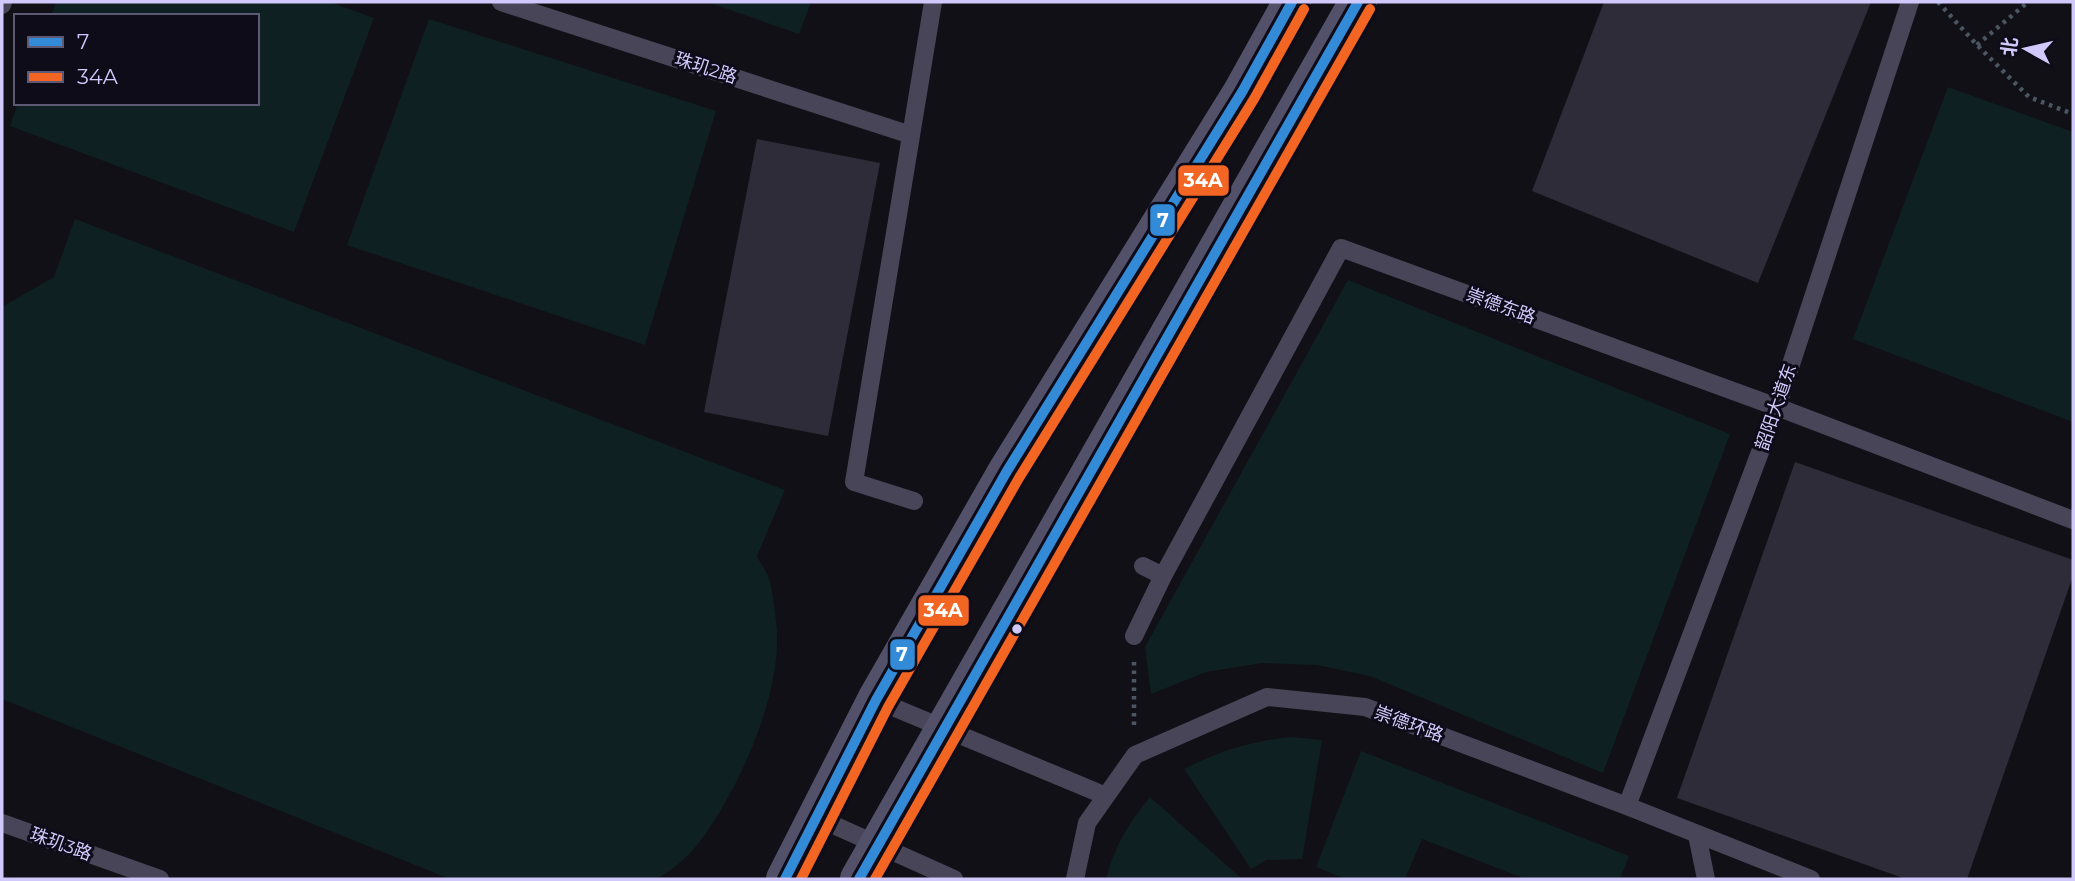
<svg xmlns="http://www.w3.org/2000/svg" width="2075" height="881" font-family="Montserrat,'Noto Sans SC',sans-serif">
  <rect width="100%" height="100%" fill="#111016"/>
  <!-- green -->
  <path fill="#0f2022" d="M56,2h274l44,16 -80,214 -284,-106 8,-23h239v-87h-206z
    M707,2h104l-12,32z
    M429,19l287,92 -71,234 -298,-100z
    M1948,87l125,45v290l-220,-83z
    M75,219l710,271 -28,66c3,7 10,15 12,23 4,13 9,51 8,64 -1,63 -41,153 -80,202 -11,14 -26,26 -41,34h-206l-448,-180v-392l52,-30z
    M1348,280l382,154 -127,339 -233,-97 -53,-11 -55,-2 -56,9 -55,22 -6,-47z
    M1291,737l31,3 -20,119 -36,1 -15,9 -67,-100c35,-18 67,-28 107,-32z
    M1361,751l268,105 -9,23h-94l-104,-40 -17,40h-59l-30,-12z
    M1150,797l91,81 -1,1h-134c8,-32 23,-57 44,-82z"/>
  <!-- building -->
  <path fill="#2f2c3a" d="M1604,2h267l-113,281 -226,-92z
    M757,139l123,24 -52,273 -124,-24z
    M1795,462l278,98v16l-106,303h-61l-229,-81z"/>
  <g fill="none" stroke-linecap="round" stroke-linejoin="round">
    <!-- path -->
    <path stroke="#4a5662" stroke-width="4.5" stroke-dasharray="3.5 5" stroke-linecap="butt" d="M1938,2l39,43 52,52 44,17
      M1977,45l51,-43
      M1134,662v64"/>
    <!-- service -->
    <path stroke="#474557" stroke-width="18" d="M501,2l410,133
      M2,5l1,-3
      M914,501l-60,-19 79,-480
      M1143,566l20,10
      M1134,636l29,-60 178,-328 436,159 296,113
      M876,700l230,96
      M1627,806l150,-399 133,-405
      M818,818l136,61
      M2,823l158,56
      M1697,835l9,44
      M1075,879l12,-56 48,-68 132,-58 98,10 262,99 184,73"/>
    <!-- secondary -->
    <path stroke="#53516a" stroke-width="38" d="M785,879l91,-179 131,-229 235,-379 50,-90
      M859,879l499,-877"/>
    <!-- bus-1 casing -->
    <g stroke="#0f0c1a" stroke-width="16">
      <path id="bus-1" d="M785,879l91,-179 131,-229 235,-379 50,-90
        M859,879l499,-877"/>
    </g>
    <!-- bus-2 casing -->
    <g stroke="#0f0c1a" stroke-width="16">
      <path id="bus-2" d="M801,879l87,-172 131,-229 235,-379 50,-90
        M875,879l495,-870"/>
    </g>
    <!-- bus-1 -->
    <use href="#bus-1" stroke="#338bd7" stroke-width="10"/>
    <!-- bus-2 -->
    <use href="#bus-2" stroke="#f26522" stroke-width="10"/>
  </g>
  <!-- markers -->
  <circle fill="#d1c9fb" stroke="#0f0c1a" stroke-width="2.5" cx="1017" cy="629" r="6"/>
  <g text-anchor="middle" stroke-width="6" stroke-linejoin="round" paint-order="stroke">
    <!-- street labels -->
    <g font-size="18" fill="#d1c9fb" stroke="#0f0c1a">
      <text transform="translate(706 68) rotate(18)" y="6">珠玑2路</text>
      <text transform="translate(1501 306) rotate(20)" y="6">崇德东路</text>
      <text transform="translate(1776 407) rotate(-71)" y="6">韶阳大道东</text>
      <text transform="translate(1409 724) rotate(20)" y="6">崇德环路</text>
      <text transform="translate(61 844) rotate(20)" y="6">珠玑3路</text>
    </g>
  </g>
  <g stroke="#0f0c1a" stroke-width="2.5">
    <rect x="1177" y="164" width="53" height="33" rx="7" fill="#f26522"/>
    <rect x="1149" y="203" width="27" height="34" rx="7" fill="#338bd7"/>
    <rect x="917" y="594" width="53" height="33" rx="7" fill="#f26522"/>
    <rect x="889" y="638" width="27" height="33" rx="7" fill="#338bd7"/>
  </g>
  <g font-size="19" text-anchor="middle" font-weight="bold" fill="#fff">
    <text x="1203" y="187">34A</text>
    <text x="1163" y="227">7</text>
    <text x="943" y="617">34A</text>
    <text x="902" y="661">7</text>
  </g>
  <!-- border -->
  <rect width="2075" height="881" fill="none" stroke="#d1c9fb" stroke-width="7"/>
  <!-- legend -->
  <rect x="14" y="14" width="245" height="91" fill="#0f0c1a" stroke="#5d5874" stroke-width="2"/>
  <rect x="28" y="37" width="35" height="10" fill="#338bd7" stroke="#5d5874" stroke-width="2"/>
  <text x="77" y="49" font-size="21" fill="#d1c9fb">7</text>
  <rect x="28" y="72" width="35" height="10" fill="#f26522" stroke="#5d5874" stroke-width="2"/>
  <text x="77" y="84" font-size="21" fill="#d1c9fb">34A</text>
  <!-- north arrow -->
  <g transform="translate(2026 49) rotate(278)" stroke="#0f0c1a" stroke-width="5" paint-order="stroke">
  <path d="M0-5L12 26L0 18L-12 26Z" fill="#d1c9fb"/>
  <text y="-10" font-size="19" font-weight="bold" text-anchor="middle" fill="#d1c9fb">北</text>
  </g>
</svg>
